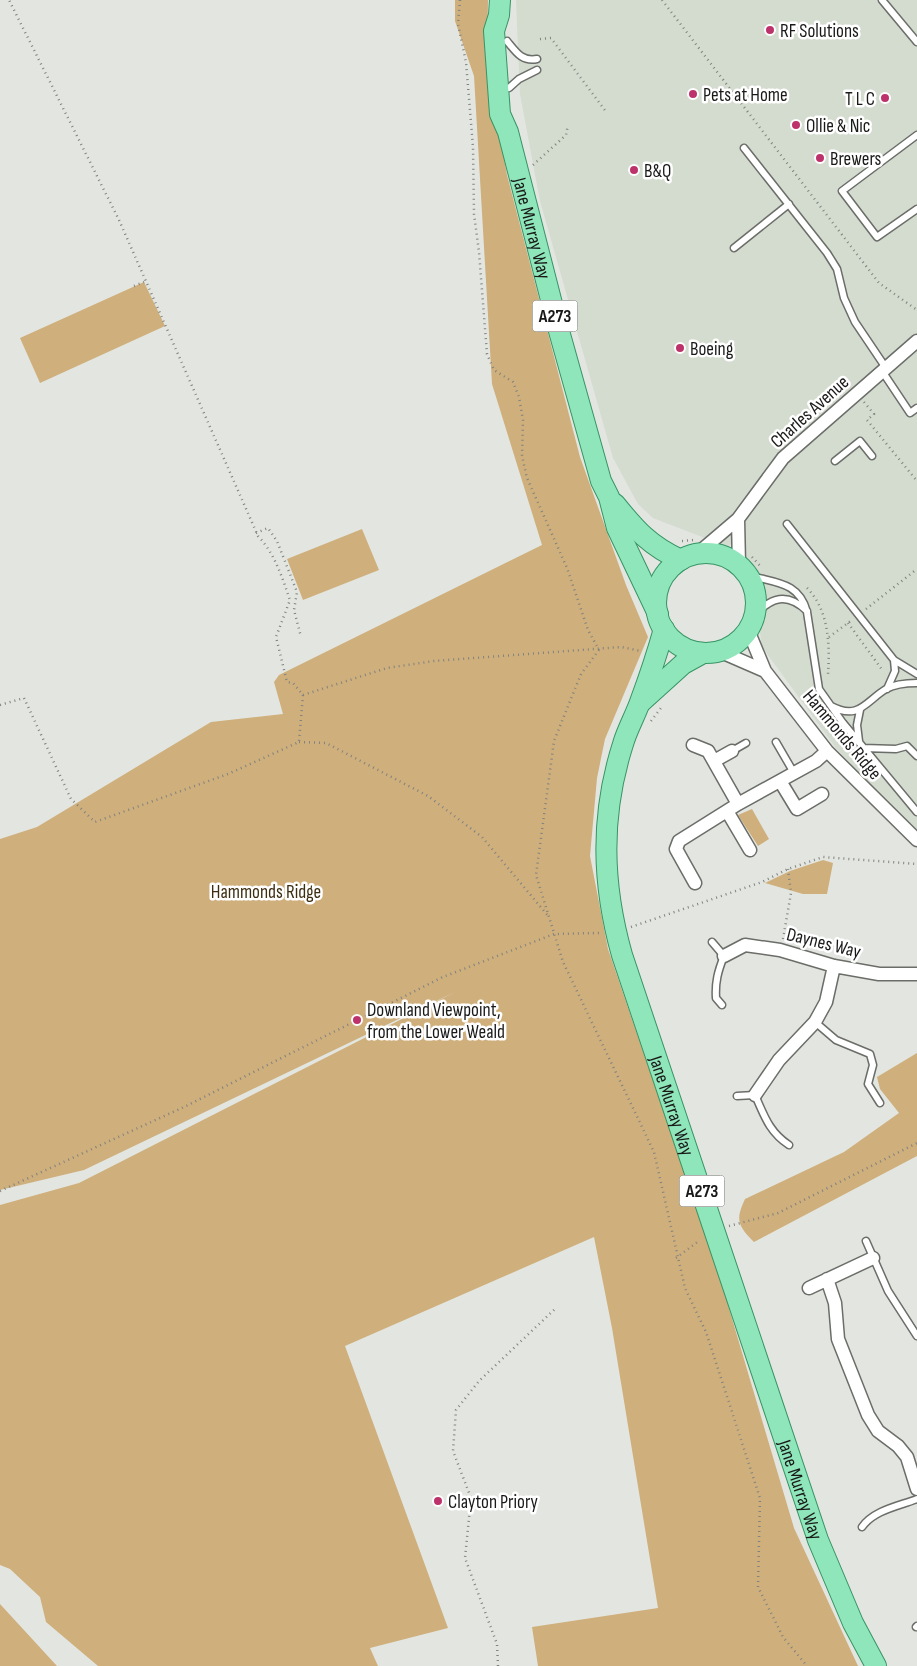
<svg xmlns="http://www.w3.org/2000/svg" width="917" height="1666" font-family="'Sofia Sans Condensed',sans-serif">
  <rect width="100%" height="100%" fill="#e3e6e0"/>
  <!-- built -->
  <path fill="#d4dbcf" d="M516,0h401v835l-81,-87 -74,-101 -9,-61 -27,-29 7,-15 -5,5 -75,-29 -15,-14 -25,-46 -73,-257 -20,-107z"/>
  <!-- green -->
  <path fill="#cfaf7c" d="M455,0h33l-1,61 20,114 73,282 46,128 22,52 -43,102 -8,39 -7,78 18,93 109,319 77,260 64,138h-320l-6,-39 126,-19 -46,-280 -18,-91 -249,109 103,282 -78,20 8,18h-280l-52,-44 -6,-25 -30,-28 -10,-4v-360l79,-22 376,-191 -371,178 -84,20v-351l37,-12 174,-105 72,-8 -9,-32 5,-7 263,-130 -50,-161 -18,-308 -19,-55z
    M144,282l21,44 -125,57 -20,-45z
    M362,529l17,41 -76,30 -16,-41z
    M752,809l17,30 -11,7 -20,-31z
    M823,860l10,3 -6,31h-24l-38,-11 25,-12z
    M917,1053v103l-163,86c-16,-16 -19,-22 -9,-43l99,-47 55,-39 -19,-24 -3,-12z
    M0,1604l57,62h-57z"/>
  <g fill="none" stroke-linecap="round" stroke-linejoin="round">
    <!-- service casing -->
    <g stroke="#6a6d68" stroke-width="9">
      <path id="service" d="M882,0l35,42
        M507,41c9,11 15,21 30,18
        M509,88l10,-9 18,-9
        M917,135l-75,56 35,46 40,-28
        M744,148l83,105 10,16 7,29 11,24 31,46
        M734,248l55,-44
        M882,371l28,42 7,-5
        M835,461l25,-20 12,15
        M787,524l107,136 23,14
        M748,575c26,8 51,6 59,37l12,77 24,34 74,89
        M754,616c17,-19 33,-24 53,-5
        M887,689l8,-18 -1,-11
        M831,706c28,15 35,-5 55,-17 9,-5 22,-6 31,-6
        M859,741l-2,-16 3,-15
        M776,742l18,31
        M863,748l33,1 11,-3 10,10
        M732,751l14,-8
        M712,942l12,14c-6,15 -9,26 -8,42l6,7
        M815,1022l21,18 34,14 3,11 -5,19 12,19
        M737,1096l18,-1c9,20 14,37 34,50
        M866,1241l22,50 29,45
        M862,1527c12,-17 37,-21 55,-28
        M916,1627l1,-1"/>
    </g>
    <!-- minor casing -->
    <g stroke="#6a6d68" stroke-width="15">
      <path id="minor" d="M738,519l1,46
        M697,554l41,-35 45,-61 134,-117
        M748,630l17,41 62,80 90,89
        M719,651l46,20
        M693,745l15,6 30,53
        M714,761l18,-10
        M780,781l17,28 25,-15
        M727,811l23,39
        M695,883l-19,-34 3,-8 59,-37 78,-43 11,-10
        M724,956l21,-11 35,5 54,16 45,8h38
        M755,1095l24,-35 36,-38 11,-20 8,-36
        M827,1279l8,24 3,36 30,76 10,16 20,15 9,11 10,32
        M809,1288l64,-30"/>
    </g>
    <!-- primary casing -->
    <g stroke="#369464" stroke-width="22">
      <g id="primary">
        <path id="s1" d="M500,0l-1,15 -5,16 6,83 8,18 51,199 42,150 8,16 8,31 41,86"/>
        <path d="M615,504c21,26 35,42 66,56"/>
        <circle cx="706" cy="603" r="50"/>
        <path id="s2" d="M664,629c-7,25 -15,49 -24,73 -5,14 -13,28 -17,42 -23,72 -21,140 -1,211l196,585 35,83 23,43"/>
        <path d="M641,702l42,-38 20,-11"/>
      </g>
    </g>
    <!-- path -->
    <path stroke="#81837f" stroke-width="2.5" stroke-dasharray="1 4" stroke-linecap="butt" d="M460,0l-2,24 8,38 7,85 1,67 5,38 8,102 7,16 19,12 6,15 4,23 -1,36 5,22 40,90 21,62 11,20
      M662,0l217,283 38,27
      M540,39l11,-1 56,75
      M533,165l33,-30 2,-10
      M134,286l10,-4
      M864,402l10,12 -7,6 50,61
      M256,533l12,-5 9,13 20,51 -3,18 7,27
      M682,541l12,-1
      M752,557l10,11
      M807,588c22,22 23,57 21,86
      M866,609l51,-40
      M848,623l35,48
      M829,637l23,-17
      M599,650l-18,24 -27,67 -18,134 27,87 91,190 31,136 21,44 54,166 -2,89 25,50 24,29
      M303,695l84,-27 47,-7 187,-14 20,4
      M0,705l24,-7 47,101 24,23 133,-48 71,-32 4,-47 -10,-12 -6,-1 -11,-45 14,-37c-8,-23 -15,-46 -32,-64l-139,-316 -110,-220
      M820,706l-4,3 40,50
      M651,721l10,-13
      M299,742l27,1 102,53 54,41 67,80
      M631,927l131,-45 26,-13 35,-12 94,7
      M783,939l8,-46 -3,-24
      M0,1191l184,-84 259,-130 111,-43 45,-1
      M729,1226l49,-13 139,-70
      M676,1258l24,-18
      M498,1666l-1,-22 -32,-86 6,-60 -18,-47 3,-41 23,-29 77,-73"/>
    <!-- service -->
    <use href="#service" stroke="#fff" stroke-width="6"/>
    <!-- minor -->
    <use href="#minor" stroke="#fff" stroke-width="12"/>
    <!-- primary -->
    <use href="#primary" stroke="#8fe6bb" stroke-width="20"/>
  </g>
  <!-- markers -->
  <g fill="#bd326a" stroke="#fff" stroke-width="2">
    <circle cx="770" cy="30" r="5"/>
    <circle cx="693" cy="94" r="5"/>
    <circle cx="885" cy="98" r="5"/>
    <circle cx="796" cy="125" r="5"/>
    <circle cx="820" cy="158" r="5"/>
    <circle cx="634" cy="170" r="5"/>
    <circle cx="680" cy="348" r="5"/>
    <circle cx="357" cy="1020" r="5"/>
    <circle cx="438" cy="1501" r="5"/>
  </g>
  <g text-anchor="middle" stroke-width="5" stroke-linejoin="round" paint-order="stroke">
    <!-- shield labels -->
    <g fill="#fff" stroke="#5e5f5d" stroke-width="1">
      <rect x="532.5" y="300.5" width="45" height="31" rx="4"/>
      <rect x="679.5" y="1175.5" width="45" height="31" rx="4"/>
    </g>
    <g font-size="18" font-weight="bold" fill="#191a18">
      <text x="555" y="322">A273</text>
      <text x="702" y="1197">A273</text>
    </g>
    <!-- poi labels -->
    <g font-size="19" fill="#191a18" stroke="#fff" text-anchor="start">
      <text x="780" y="37">RF Solutions</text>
      <text x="703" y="101">Pets at Home</text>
      <text x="875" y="105" text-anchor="end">T L C</text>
      <text x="806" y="132">Ollie &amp; Nic</text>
      <text x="830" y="165">Brewers</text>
      <text x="644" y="177">B&amp;Q</text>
      <text x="690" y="355">Boeing</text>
      <text x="367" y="1016">Downland Viewpoint,<tspan x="367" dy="22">from the Lower Weald</tspan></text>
      <text x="448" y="1508">Clayton Priory</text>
    </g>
    <!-- street labels -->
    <g font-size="19" fill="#191a18" stroke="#fff">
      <text dy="7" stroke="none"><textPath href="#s1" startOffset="234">Jane Murray Way</textPath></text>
      <text transform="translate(809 411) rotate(-42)" y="7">Charles Avenue</text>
      <text transform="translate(843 734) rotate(50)" y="7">Hammonds Ridge</text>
      <text transform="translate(824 942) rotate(14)" y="7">Daynes Way</text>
      <text dy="7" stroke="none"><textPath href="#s2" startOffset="495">Jane Murray Way</textPath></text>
      <text dy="7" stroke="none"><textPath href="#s2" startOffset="900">Jane Murray Way</textPath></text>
    </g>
    <!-- park labels -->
    <g font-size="19" fill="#3e2e11" stroke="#fff">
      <text x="266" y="898">Hammonds Ridge</text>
    </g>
  </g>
</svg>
